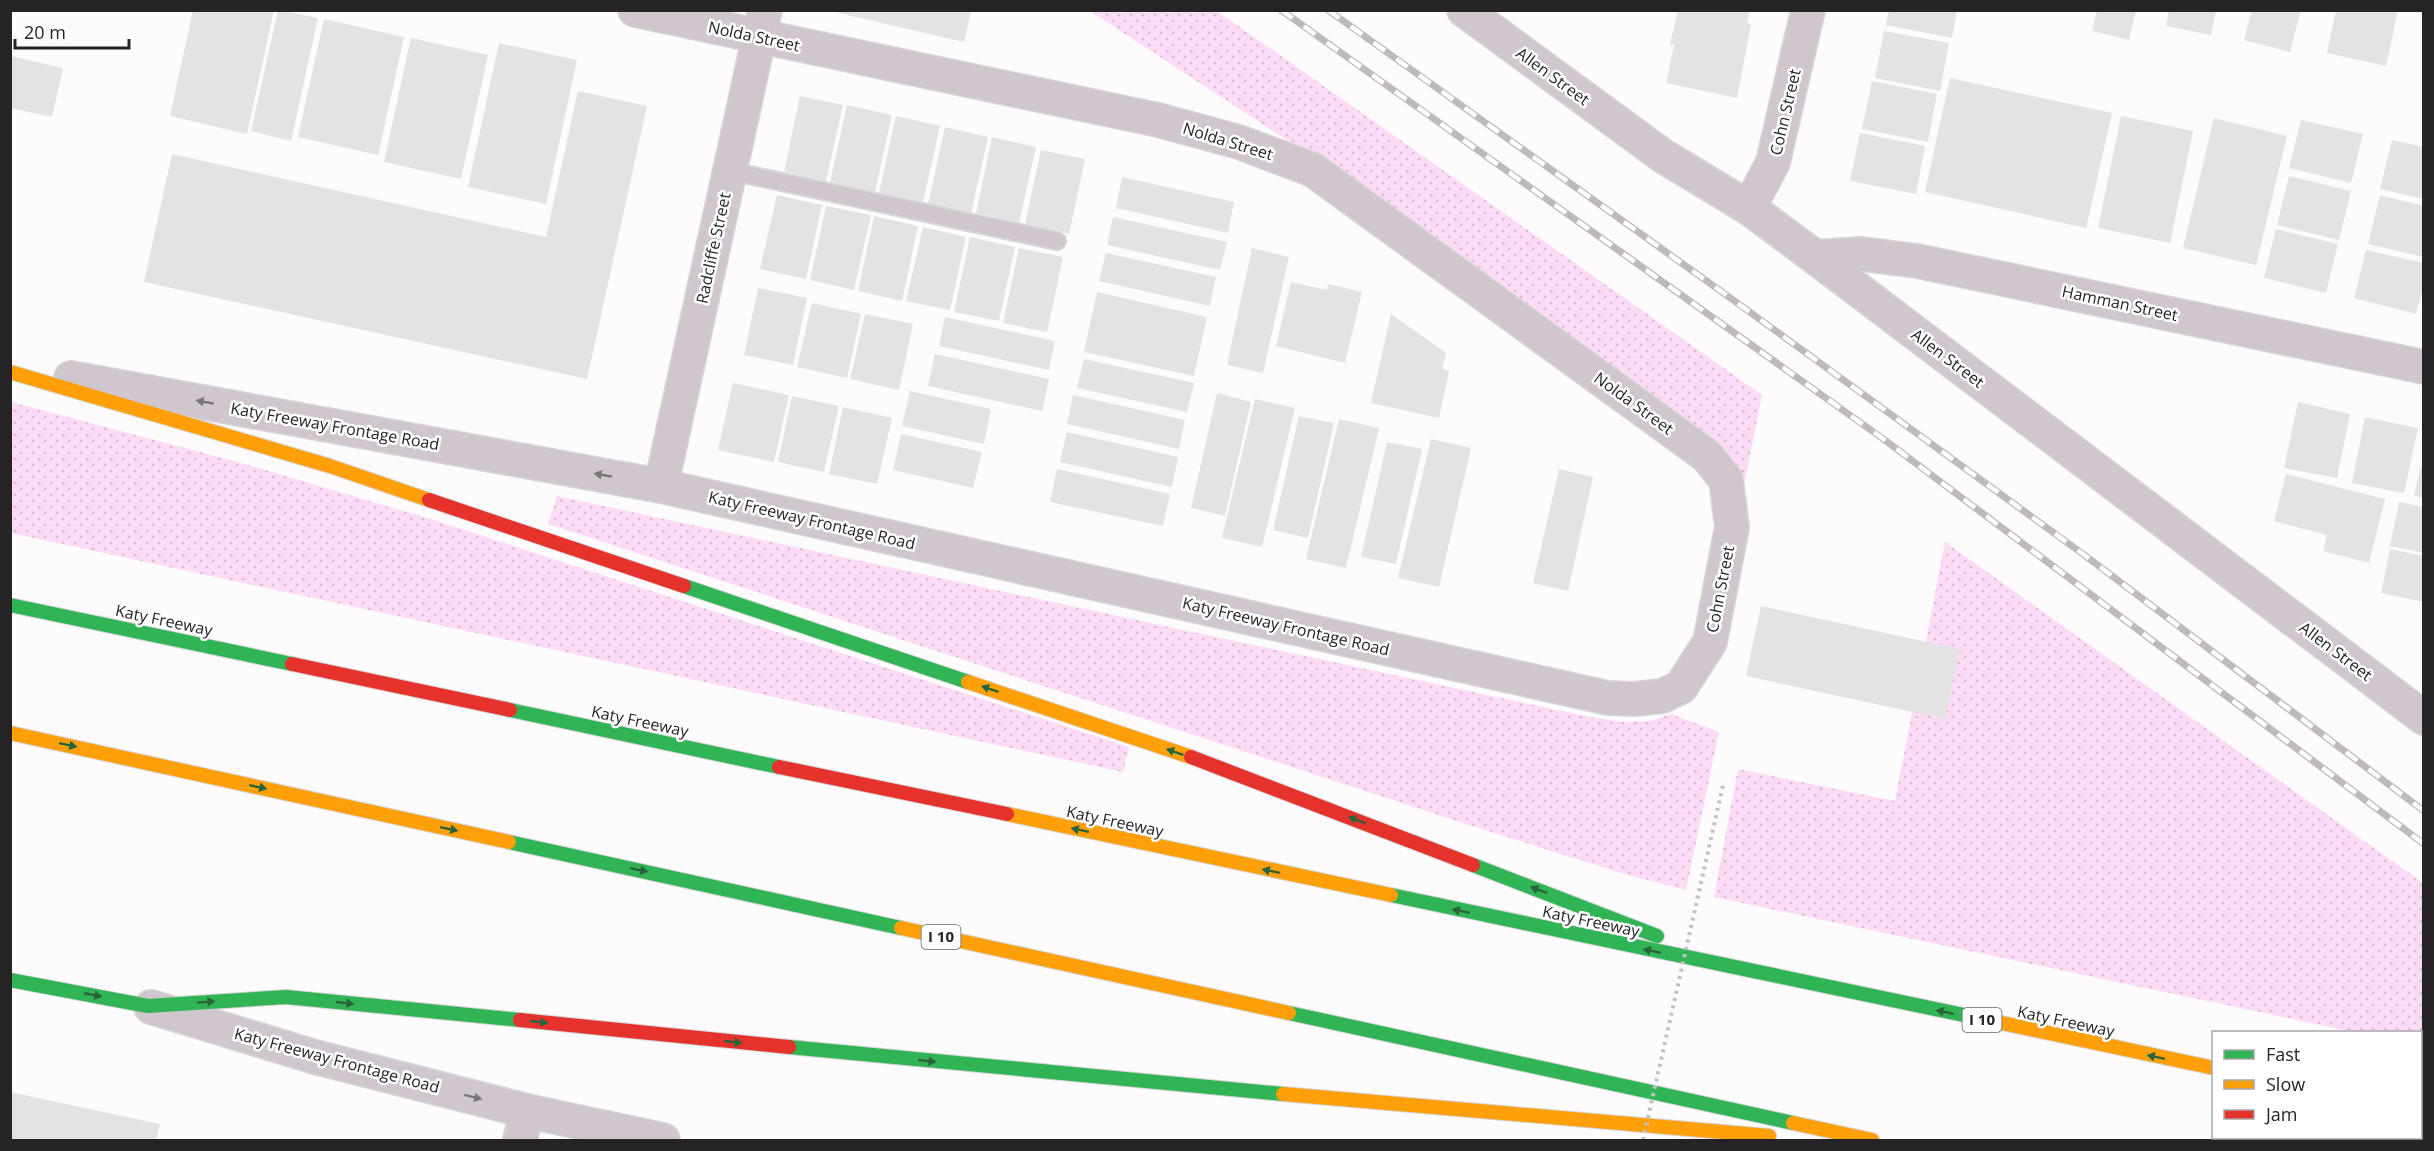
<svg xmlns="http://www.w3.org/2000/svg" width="2434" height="1151" font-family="'Open Sans',sans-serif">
  <defs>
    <pattern id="grass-dots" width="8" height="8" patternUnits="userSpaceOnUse" patternTransform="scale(1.5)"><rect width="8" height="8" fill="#fbdbf6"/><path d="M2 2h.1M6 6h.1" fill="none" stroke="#d7bcd3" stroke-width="1.8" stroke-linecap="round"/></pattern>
  </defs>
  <rect width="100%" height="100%" fill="#fefbfd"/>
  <!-- grass -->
  <path fill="url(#grass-dots)" d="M1090,11h127l545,384 -17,86 -27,-31 -277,-209z
    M11,402l234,62 192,57 692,226 -6,25 -1112,-239z
    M557,496l1033,221 33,5 28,-1 20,-7 48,18 -33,158 -65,-17 -155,-49 -918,-300z
    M1945,542l478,341v164h-2l-1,-15h-66l-640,-135 24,-128 157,32z"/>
  <!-- building -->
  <path fill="#e5e2e4" d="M193,10h81l-27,124 -77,-18z
    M278,10l40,8 -27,123 -40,-10z
    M826,10h145l-7,32z
    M1678,10h72l-3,13 4,1 -14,74 -71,-15 8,-38 -4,-1z
    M1889,10h68l-5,28 -66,-13z
    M2097,10h39l-7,30 -37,-9z
    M2169,10h47l-5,25 -45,-9z
    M2252,10h49l-11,42 -46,-12z
    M2336,10h62l-12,56 -59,-13z
    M324,19l80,18 -26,118 -80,-18z
    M1884,31l65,12 -9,48 -65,-13z
    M411,38l77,17 -27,124 -77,-17z
    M499,43l78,17 -31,144 -78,-17z
    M10,56l53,12 -11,49 -42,-9z
    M1950,78l162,35 -26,115 -161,-36z
    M1872,81l65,13 -9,48 -66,-13z
    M578,91l69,15 -60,273 -443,-97 28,-128 374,83z
    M800,96l43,9 -17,76 -42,-9z
    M847,105l45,10 -17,77 -45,-10z
    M896,116l44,10 -17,76 -44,-9z
    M2121,116l72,15 -23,112 -72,-15z
    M2214,118l73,18 -31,129 -73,-17z
    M2301,120l62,14 -12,49 -62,-15z
    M945,127l43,10 -17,76 -43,-9z
    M1860,133l65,13 -9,48 -66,-13z
    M992,137l44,10 -17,76 -43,-10z
    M2392,140l32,7v52l-44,-10z
    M1041,150l44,9 -16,75 -44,-10z
    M2289,176l62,15 -12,49 -62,-15z
    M1122,177l112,25 -6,31 -112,-25z
    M777,195l45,10 -16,74 -46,-10z
    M2380,195l44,11v51l-56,-13z
    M826,206l45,9 -17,75 -44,-10z
    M874,216l44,10 -16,75 -44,-10z
    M1113,217l114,25 -7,28 -113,-25z
    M923,227l43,10 -16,73 -44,-9z
    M2276,229l62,15 -12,49 -62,-15z
    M970,237l45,10 -16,74 -45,-9z
    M1019,248l44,9 -16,75 -44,-9z
    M1252,248l37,9 -26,116 -36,-8z
    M2366,250l58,13v21l-8,30 -62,-16z
    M1106,253l110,24 -6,29 -111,-25z
    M1291,282l36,8 1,-6 34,8 -17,71 -69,-17z
    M758,288l49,10 -14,67 -49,-10z
    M1097,292l110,25 -13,59 -110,-24z
    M812,303l49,11 -14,64 -50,-11z
    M865,314l48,10 -14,66 -49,-11z
    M1391,314l55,39 -4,16 7,2 -10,47 -68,-15z
    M945,317l110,24 -6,29 -110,-24z
    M935,354l114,25 -7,32 -114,-25z
    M1084,359l110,24 -7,29 -110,-24z
    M733,383l56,12 -15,67 -56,-12z
    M910,391l81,18 -7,35 -82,-18z
    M1217,393l34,9 -26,114 -34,-8z
    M1073,395l112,25 -6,29 -112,-25z
    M792,396l47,10 -15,66 -46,-10z
    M1255,399l40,9 -33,139 -40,-9z
    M2298,402l52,12 -13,64 -53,-10z
    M843,407l49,11 -15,66 -48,-10z
    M1299,416l35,7 -26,115 -35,-8z
    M2365,417l53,11 -14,65 -52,-10z
    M1339,419l40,9 -33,140 -40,-9z
    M1067,432l111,25 -6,30 -112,-25z
    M901,434l81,18 -9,36 -80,-18z
    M1431,439l40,9 -32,139 -41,-9z
    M1387,442l35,7 -26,115 -35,-7z
    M2424,455v43l-10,-2z
    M1057,469l113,25 -7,32 -113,-24z
    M1559,469l34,8 -25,114 -35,-8z
    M2286,474l99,25 -16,64 -46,-12 4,-16 -53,-14z
    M2399,502l25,5v46l-34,-7z
    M2390,549l34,7v46l-43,-9z
    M1761,606l199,43 -15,70 -199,-43z
    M10,1092l150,32 -4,16h-146z"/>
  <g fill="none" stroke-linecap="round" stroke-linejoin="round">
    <!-- lane casing -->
    <g stroke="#d6d5d6" stroke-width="20">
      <path id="lane" d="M730,171l327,70"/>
    </g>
    <!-- street casing -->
    <g stroke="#d6d5d6" stroke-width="36">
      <path id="street" d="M1464,10l199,146 86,52 66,49 609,461
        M1749,208l24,-46 35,-152
        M1815,257l46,-3 56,7 507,106
        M71,378l590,108 947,212 26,1 28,-3 19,-9 29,-45 22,-115 -6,-47 -19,-24 -394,-286 -74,-28 -81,-22 -523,-110
        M661,486l104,-476
        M151,1007l164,50 212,54 136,29
        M520,1140l7,-29"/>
    </g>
    <!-- fast casing -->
    <g stroke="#d6d5d6" stroke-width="16">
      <path id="fast" d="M684,586l284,96
        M10,605l282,59
        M510,710l269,57
        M509,842l392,86
        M1473,865l184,71
        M1391,895l592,124
        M10,980l138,26
        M148,1006l138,-9 234,23
        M1289,1013l504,110
        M789,1047l494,47
        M2420,1112h4"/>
    </g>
    <!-- slow casing -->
    <g stroke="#d6d5d6" stroke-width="16">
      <path id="slow" d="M10,372l320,94 99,34
        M968,682l223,75
        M10,733l499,109
        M1007,814l384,81
        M901,928l388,85
        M1983,1019l231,49
        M1283,1094l486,42
        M1793,1123l79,17"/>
    </g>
    <!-- jam casing -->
    <g stroke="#d6d5d6" stroke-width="16">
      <path id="jam" d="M429,500l255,86
        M292,664l218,46
        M1191,757l282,108
        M779,767l228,47
        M520,1020l269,27"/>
    </g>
    <!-- lane -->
    <use href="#lane" stroke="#d0c7ce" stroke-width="16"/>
    <!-- street -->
    <use href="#street" stroke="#d0c7ce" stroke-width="33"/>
    <!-- fast -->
    <use href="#fast" stroke="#30b455" stroke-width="14"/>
    <!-- slow -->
    <use href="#slow" stroke="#ff9f0a" stroke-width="14"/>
    <!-- jam -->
    <use href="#jam" stroke="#e5322d" stroke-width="14"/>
    <!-- rail casing -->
    <g stroke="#bdb9bc" stroke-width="7">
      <path id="rail" d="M1281,10l601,428 542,406
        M1328,10l408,292 347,252 341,257"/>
    </g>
    <!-- rail -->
    <use href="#rail" stroke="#fff" stroke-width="4.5" stroke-dasharray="14" stroke-linecap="butt"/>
    <!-- path-bridge -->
    <path stroke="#c4bfc3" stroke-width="4" stroke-dasharray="3 4.5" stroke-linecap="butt" d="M1643,1140l80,-355"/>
  </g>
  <!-- one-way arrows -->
  <defs><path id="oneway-solid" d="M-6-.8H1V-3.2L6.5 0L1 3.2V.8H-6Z" transform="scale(1.5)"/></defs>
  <g fill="#7b757a">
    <use href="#oneway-solid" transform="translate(205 402) rotate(-170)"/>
    <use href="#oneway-solid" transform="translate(603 475) rotate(-170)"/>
    <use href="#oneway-solid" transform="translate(473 1097) rotate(14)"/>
  </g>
  <g fill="#2a643b">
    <use href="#oneway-solid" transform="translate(990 689) rotate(-161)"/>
    <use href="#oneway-solid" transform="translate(68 745) rotate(12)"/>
    <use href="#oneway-solid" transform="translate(1175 752) rotate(-161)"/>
    <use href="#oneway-solid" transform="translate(258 787) rotate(12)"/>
    <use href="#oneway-solid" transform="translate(1357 820) rotate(-159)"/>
    <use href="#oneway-solid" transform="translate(449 829) rotate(12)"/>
    <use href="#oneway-solid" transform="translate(1080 830) rotate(-168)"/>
    <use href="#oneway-solid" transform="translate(639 870) rotate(12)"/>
    <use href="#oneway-solid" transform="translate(1271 871) rotate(-168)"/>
    <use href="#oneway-solid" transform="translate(1539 890) rotate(-159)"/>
    <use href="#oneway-solid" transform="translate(1461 911) rotate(-168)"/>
    <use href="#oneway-solid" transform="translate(1652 951) rotate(-168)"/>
    <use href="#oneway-solid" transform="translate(93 995) rotate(11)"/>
    <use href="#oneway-solid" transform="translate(206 1002) rotate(-4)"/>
    <use href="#oneway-solid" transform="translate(345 1003) rotate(6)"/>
    <use href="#oneway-solid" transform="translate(1945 1012) rotate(-168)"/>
    <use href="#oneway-solid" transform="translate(539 1022) rotate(6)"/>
    <use href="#oneway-solid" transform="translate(733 1042) rotate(6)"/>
    <use href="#oneway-solid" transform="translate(2156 1057) rotate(-168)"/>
    <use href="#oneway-solid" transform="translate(927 1061) rotate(6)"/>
  </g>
  <g text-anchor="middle" stroke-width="5" stroke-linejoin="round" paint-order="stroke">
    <!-- shield labels -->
    <g fill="#fff" stroke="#676567" stroke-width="1.5">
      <rect x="921.5" y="925" width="39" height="24" rx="4.5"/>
      <rect x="1962.5" y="1008" width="39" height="24" rx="4.5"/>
    </g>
    <g font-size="15" font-weight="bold" fill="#262326">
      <text x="941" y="942">I 10</text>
      <text x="1982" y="1025">I 10</text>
    </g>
    <!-- street labels -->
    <g font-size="16" fill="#262326" stroke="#fff">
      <text transform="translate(754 36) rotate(12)" y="6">Nolda Street</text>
      <text transform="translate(1553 76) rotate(36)" y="6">Allen Street</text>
      <text transform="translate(1785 112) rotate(-77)" y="6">Cohn Street</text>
      <text transform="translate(1228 141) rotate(17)" y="6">Nolda Street</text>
      <text transform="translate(713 248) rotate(-78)" y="6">Radcliffe Street</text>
      <text transform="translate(2120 303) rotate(12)" y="6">Hamman Street</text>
      <text transform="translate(1948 358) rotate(37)" y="6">Allen Street</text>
      <text transform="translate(1634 403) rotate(36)" y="6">Nolda Street</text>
      <text transform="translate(335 426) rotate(10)" y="6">Katy Freeway Frontage Road</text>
      <text transform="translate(812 520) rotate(13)" y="6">Katy Freeway Frontage Road</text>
      <text transform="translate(1720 589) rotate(-79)" y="6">Cohn Street</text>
      <text transform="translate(164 620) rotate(12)" y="6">Katy Freeway</text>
      <text transform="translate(1286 626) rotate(13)" y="6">Katy Freeway Frontage Road</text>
      <text transform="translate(2336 651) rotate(37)" y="6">Allen Street</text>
      <text transform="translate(640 721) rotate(12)" y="6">Katy Freeway</text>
      <text transform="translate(1115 821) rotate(12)" y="6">Katy Freeway</text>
      <text transform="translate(1591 921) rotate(12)" y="6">Katy Freeway</text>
      <text transform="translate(2066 1021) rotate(12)" y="6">Katy Freeway</text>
      <text transform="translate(337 1060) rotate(15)" y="6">Katy Freeway Frontage Road</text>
    </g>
  </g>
  <!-- border -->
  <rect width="2434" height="1151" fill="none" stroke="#262326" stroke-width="24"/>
  <!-- legend -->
  <rect x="2212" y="1031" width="210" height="108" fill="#ffffff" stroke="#a8a7a8" stroke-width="1.5"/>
  <rect x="2224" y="1050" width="30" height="9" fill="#30b455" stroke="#a8a7a8" stroke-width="1.5"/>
  <text x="2266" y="1061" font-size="18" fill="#262326">Fast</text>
  <rect x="2224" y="1080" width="30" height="9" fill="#ff9f0a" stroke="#a8a7a8" stroke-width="1.5"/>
  <text x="2266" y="1091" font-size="18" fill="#262326">Slow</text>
  <rect x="2224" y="1110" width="30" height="9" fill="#e5322d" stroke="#a8a7a8" stroke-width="1.5"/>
  <text x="2266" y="1121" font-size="18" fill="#262326">Jam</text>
  <!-- scale -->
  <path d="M15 39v9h114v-9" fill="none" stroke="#262326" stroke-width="3"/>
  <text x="24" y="39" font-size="18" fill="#262326" stroke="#ffffff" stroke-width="4.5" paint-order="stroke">20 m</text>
</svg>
